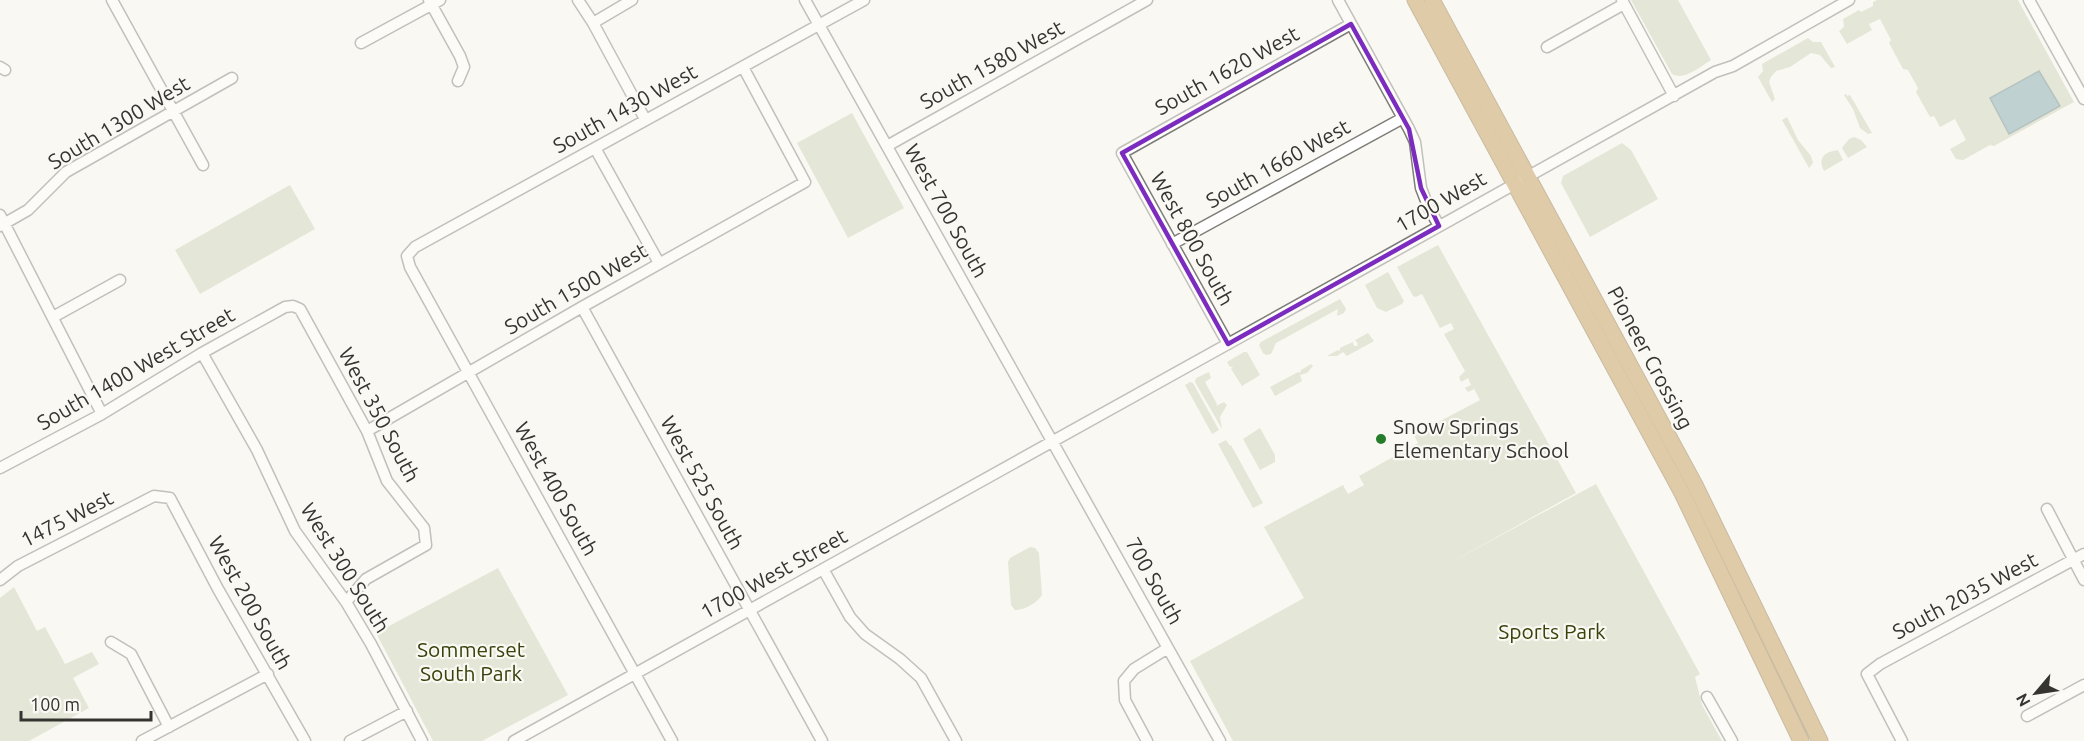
<svg xmlns="http://www.w3.org/2000/svg" width="2084" height="741" font-family="Ubuntu,sans-serif">
  <rect width="100%" height="100%" fill="#faf8f2"/>
  <!-- green -->
  <path fill="#cad2b7" d="M1631,0h47l33,60c-11,7 -27,21 -39,14z
    M1877,0h141l56,102 -80,44 -4,-1 -27,15 -7,-1 -6,-10 16,-9 -11,-21 -15,8 -6,-11 -4,1 -14,-25 2,-4 -10,-18 -5,-1 -14,-26 2,-3 -11,-21 -11,5 3,6 -25,14 -8,-13 5,-4 -1,-8 16,-9 2,2 12,-6v-4z
    M1808,38l5,4h8l14,25 -4,1 -11,-13 -9,-2 -21,14 -14,4 -5,6 -2,5 6,17 -3,3 -14,-25 5,-6 -1,-7z
    M1846,94l1,2 3,-1 22,38 -4,1 -8,-6 -7,-19 -9,-14z
    M852,113l52,95 -56,30 -51,-95z
    M1787,117l11,23 13,16 2,7 -4,5 -27,-48z
    M1854,137l7,3 6,7 -19,11 -6,-10 7,-9z
    M1622,143l9,7 27,49 -68,38 -29,-54 2,-7z
    M1838,150l5,10 -19,11c-7,-14 1,-19 14,-21z
    M290,185l25,44 -115,65 -25,-44z
    M1438,245l138,248 -132,73 152,-82 104,190 -5,3 7,28 20,36h-489l-43,-80 114,-63 -40,-71 79,-42 5,9 16,-9 -5,-9 59,-33 -4,-8 66,-35 -6,-11 -6,3 -3,-4 6,-3 -3,-7 -7,4 -2,-5 6,-6 -21,-37 10,-5 -3,-6 -11,5 -18,-34 -6,3 -3,-1 -16,-29z
    M1388,272l16,29 -2,3 -16,8 -9,-4 -12,-23z
    M1340,299l6,10 -2,4 -7,3 1,-7 -62,34 -5,11 -5,1 -3,-2 -4,-8 2,-3z
    M1368,333l6,8 -27,15 -4,-4 -6,4h-10l11,-6 2,1v-3l13,-6 1,4h3l1,-2 -3,-4z
    M1244,352h3l13,23 -18,11 -11,-17 2,-2h-3l-3,-5z
    M1311,364l2,2 -6,7 -7,2 2,6 -27,15 -5,-9 28,-15 2,1 1,-3z
    M1209,372l2,6 -6,4 12,22 -1,2 8,-4 3,3 -7,12 2,12 -27,-47 1,-4z
    M1190,382l3,1 26,47 -7,4 -27,-49z
    M1260,428l15,27v7l-15,8 -17,-31z
    M1226,440l4,6 1,-1 32,58 -10,5 -35,-64z
    M1030,547l5,1 4,5 3,42c-5,8 -17,15 -27,15l-4,-5 -3,-43 2,-4z
    M498,568l70,127 -86,46h-49l-57,-108z
    M14,587l23,44 8,-4 20,37 27,-12 7,12 -26,14 16,30 -60,33h-29v-143z"/>
  <!-- water -->
  <path fill="#78a4a8" stroke="#648284" stroke-width="1.5" d="M2039,71l21,35 -51,28 -19,-36z"/>
  <g fill="none" stroke-linecap="round" stroke-linejoin="round">
    <!-- minor casing -->
    <g stroke="#7f7d78" stroke-width="13">
      <path id="minor" d="M112,0l91,165
        M429,0l31,56 4,11 -6,14
        M578,0l15,23 52,96
        M805,0l415,741
        M1338,0l71,129 6,13 6,46 7,18 11,20
        M1622,0l52,96
        M2029,0l55,99
        M593,23l39,-23
        M361,43l79,-43
        M1547,47l77,-43
        M0,67l5,3
        M887,146l260,-146
        M595,148l64,115
        M0,215l102,199
        M0,226l28,-16 38,-38 166,-94
        M1172,244l231,-126
        M582,307l240,434
        M53,317l67,-37
        M1228,344l-106,-191 229,-129
        M202,353l55,97 38,81 51,71 25,42 51,97
        M367,431l215,-124 223,-125 -62,-115
        M0,468l102,-54 100,-61 83,-46 8,-1 7,3 67,122 20,50 37,47 2,17 -60,34 -20,23
        M2047,509l37,71
        M823,569l27,48 15,17 35,25 21,19 35,63
        M0,580l18,-14 136,-70 16,2 48,91 87,152
        M111,642l20,12 38,73
        M1707,697l25,44
        M2027,716l57,-31
        M142,741l126,-67
        M350,741l57,-30
        M514,741l872,-485 329,-184 18,-6 116,-66
        M672,741l-262,-474 -3,-11 8,-9 449,-247
        M1147,741l-22,-41 -1,-19 10,-12 34,-21
        M1902,741l-35,-67 13,-10 204,-110"/>
    </g>
    <!-- highway casing -->
    <g stroke="#8e7243" stroke-width="17">
      <path id="highway" d="M1415,0l267,493 119,248
        M1432,0l263,485 125,256"/>
    </g>
    <!-- minor -->
    <use href="#minor" stroke="#fff" stroke-width="10"/>
    <!-- highway -->
    <use href="#highway" stroke="#be944d" stroke-width="15"/>
  </g>
  <!-- marked area -->
  <path d="M0 0H2084V741H0ZM1351,24l58,105 12,59 18,38 -211,118 -106,-191z" fill="#faf8f2" fill-opacity=".55" fill-rule="evenodd"/>
  <path fill="none" stroke="#7b2cbf" stroke-width="4.5" stroke-linejoin="round" d="M1351,24l58,105 12,59 18,38 -211,118 -106,-191z"/>
  <!-- markers -->
  <circle fill="#257d2b" stroke="#faf8f2" stroke-width="2" cx="1381" cy="439" r="6"/>
  <g text-anchor="middle" stroke-width="4.5" stroke-linejoin="round" paint-order="stroke">
    <!-- street labels -->
    <g font-size="21" fill="#343431" stroke="#faf8f2">
      <text transform="translate(992 65) rotate(-29)" y="7">South 1580 West</text>
      <text transform="translate(1227 71) rotate(-29)" y="7">South 1620 West</text>
      <text transform="translate(625 109) rotate(-29)" y="7">South 1430 West</text>
      <text transform="translate(119 123) rotate(-31)" y="7">South 1300 West</text>
      <text transform="translate(1278 164) rotate(-29)" y="7">South 1660 West</text>
      <text transform="translate(1441 202) rotate(-30)" y="7">1700 West</text>
      <text transform="translate(946 211) rotate(61)" y="7">West 700 South</text>
      <text transform="translate(1192 239) rotate(61)" y="7">West 800 South</text>
      <text transform="translate(576 289) rotate(-30)" y="7">South 1500 West</text>
      <text transform="translate(1650 358) rotate(62)" y="7">Pioneer Crossing</text>
      <text transform="translate(136 369) rotate(-30)" y="7">South 1400 West Street</text>
      <text transform="translate(379 415) rotate(62)" y="7">West 350 South</text>
      <text transform="translate(702 483) rotate(61)" y="7">West 525 South</text>
      <text transform="translate(556 489) rotate(61)" y="7">West 400 South</text>
      <text transform="translate(67 519) rotate(-27)" y="7">1475 West</text>
      <text transform="translate(345 568) rotate(58)" y="7">West 300 South</text>
      <text transform="translate(774 574) rotate(-29)" y="7">1700 West Street</text>
      <text transform="translate(1154 581) rotate(61)" y="7">700 South</text>
      <text transform="translate(1965 596) rotate(-28)" y="7">South 2035 West</text>
      <text transform="translate(250 603) rotate(61)" y="7">West 200 South</text>
    </g>
    <!-- poi labels -->
    <g font-size="21" fill="#343431" stroke="#faf8f2" text-anchor="start">
      <text x="1393" y="434">Snow Springs<tspan x="1393" dy="24">Elementary School</tspan></text>
    </g>
    <!-- park labels -->
    <g font-size="21" fill="#37430b" stroke="#faf8f2">
      <text x="1552" y="639">Sports Park</text>
      <text x="471" y="657">Sommerset<tspan x="471" dy="24">South Park</tspan></text>
    </g>
  </g>
  <!-- north arrow -->
  <g transform="translate(2036 693) rotate(241)" stroke="#faf8f2" stroke-width="4.5" paint-order="stroke">
  <path d="M0-4.5L10 22L0 15L-10 22Z" fill="#343431"/>
  <text y="-9" font-size="16" font-weight="bold" text-anchor="middle" fill="#343431">N</text>
  </g>
  <!-- scale -->
  <path d="M21 711v9h130v-9" fill="none" stroke="#343431" stroke-width="3"/>
  <text x="30" y="711" font-size="18" fill="#343431" stroke="#faf8f2" stroke-width="4.5" paint-order="stroke">100 m</text>
</svg>
